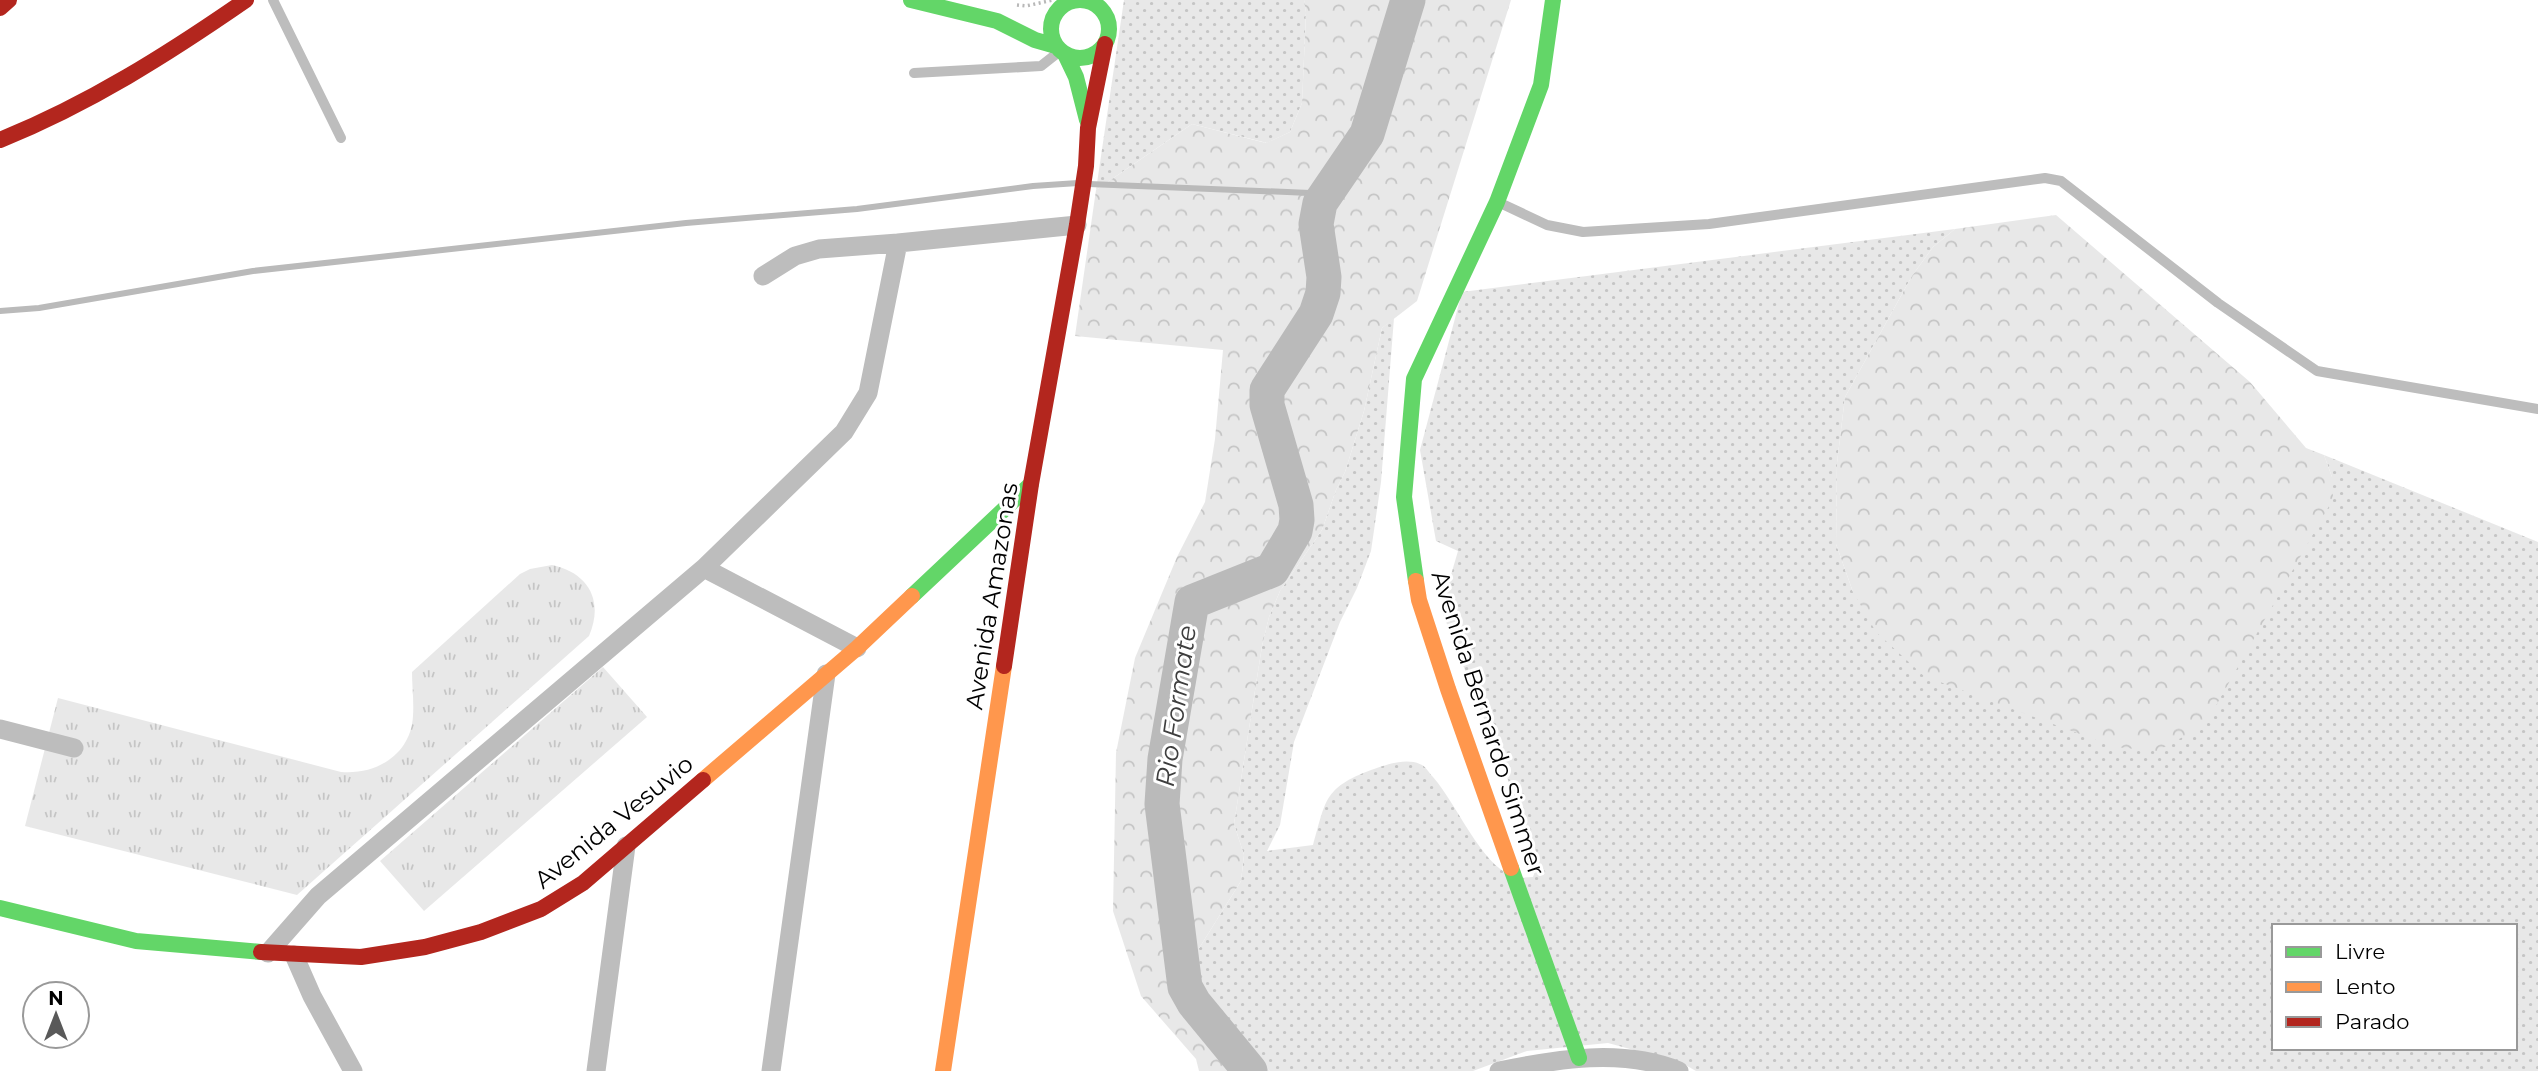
<svg xmlns="http://www.w3.org/2000/svg" width="2538" height="1071" font-family="Montserrat,sans-serif">
  <defs>
    <pattern id="grass-dots" width="8" height="8" patternUnits="userSpaceOnUse" patternTransform="scale(1.75)"><rect width="8" height="8" fill="#e8e8e8"/><path d="M2 2h.1M6 6h.1" fill="none" stroke="#c5c5c5" stroke-width="1.8" stroke-linecap="round"/></pattern>
    <pattern id="forest-crowns" width="20" height="18" patternUnits="userSpaceOnUse" patternTransform="scale(1.75)"><rect width="20" height="18" fill="#e8e8e8"/><path d="M2 6a3 3 0 1 1 6 0M12 15a3 3 0 1 1 6 0" fill="none" stroke="#c5c5c5"/></pattern>
    <pattern id="park-tufts" width="24" height="20" patternUnits="userSpaceOnUse" patternTransform="scale(1.75)"><rect width="24" height="20" fill="#e8e8e8"/><path d="M3 7l-1-3M5 7V3M7 7l1-3M15 17l-1-3M17 17v-4M19 17l1-3" fill="none" stroke="#c5c5c5"/></pattern>
  </defs>
  <rect width="100%" height="100%" fill="#fff"/>
  <!-- grass -->
  <path fill="url(#grass-dots)" fill-rule="evenodd" d="M1124,0h180l2,12 -4,91 -12,29 -23,11 -75,-19 -96,66z
    M1955,229l-22,18 -21,29 -67,121 -8,66 -1,81 17,48 479,-115 -8,-22 214,87v529h-842l-14,-8 -74,-20 -81,8 -54,20h-203l-55,-47 -24,-30 7,-44 43,-69 3,-26 -10,-31 28,-178 7,-29 11,-26 42,-61 14,-40 9,-18 19,-61 18,-83 12,-10 -13,164 -10,69 -14,37 -17,34 -46,120 -14,83 -13,26 46,-6c13,-44 10,-57 58,-75 14,-5 36,-13 51,-5 4,2 8,9 11,12 23,26 48,87 79,99 6,3 14,1 21,1l6,-18 -98,-250 17,-58 -22,-10 -16,-91 42,-158zM2274,926h241v122h-241z"/>
  <!-- forest -->
  <path fill="url(#forest-crowns)" d="M1304,0h207l-94,301 -35,27 -18,83 -19,61 -9,18 -14,40 -42,61 -11,26 -7,29 -28,178 10,31 -3,26 -43,69 -7,43 24,31 55,47h-71l-3,-12 -55,-63 -28,-85 3,-158 19,-95 42,-101 28,-55 10,-63 8,-89 -148,-14 21,-146 96,-66 74,19 24,-11 12,-29 4,-90z
    M2056,215l194,167 56,66 18,7 8,22 1,22 -128,226 -48,26 -42,-4 -191,-71 -48,-44 -23,-40 -17,-48 1,-81 8,-66 67,-121 21,-29 22,-18z"/>
  <!-- park -->
  <path fill="url(#park-tufts)" d="M552,565c37,8 52,36 37,71l-292,259 -272,-69 33,-128 283,74c36,3 70,-18 72,-56 1,-15 -1,-30 -1,-44l108,-98 10,-5z
    M603,667l44,50 -223,194 -44,-50z"/>
  <g fill="none" stroke-linecap="round" stroke-linejoin="round">
    <!-- stream -->
    <path stroke="#bababa" stroke-width="6" d="M1089,184l221,9 11,7
      M0,311l39,-3 214,-37 433,-48 171,-14 176,-23 45,-3"/>
    <!-- river -->
    <path stroke="#bababa" stroke-width="35" d="M1250,1071l-56,-68 -9,-16 -23,-183 3,-45 27,-157 80,-32 23,-39 2,-11 -1,-15 -29,-100v-15l49,-76 7,-21 1,-16 -8,-53 4,-21 47,-69 41,-134"/>
    <!-- path -->
    <path stroke="#b8b8b8" stroke-width="3.5" stroke-dasharray="2 3.5" stroke-linecap="butt" d="M1017,5l9,1 27,-6"/>
    <!-- lane -->
    <path stroke="#bdbdbd" stroke-width="10" d="M273,0l68,138
      M914,73l127,-7 19,-15
      M1498,202l49,23 36,7 126,-8 336,-46 16,3 157,122 99,68 221,38"/>
    <!-- street -->
    <path stroke="#bdbdbd" stroke-width="19" d="M763,276l32,-20 24,-7 79,-6
      M857,648l-153,-80 140,-136 24,-39 30,-150 179,-18
      M0,729l74,19
      M268,953l50,-57 386,-328
      M294,955l18,41 41,75
      M596,1071l30,-225
      M771,1071l55,-397
      M1499,1071c58,-12 124,-23 180,0"/>
    <!-- fast -->
    <path stroke="#63d668" stroke-width="16" d="M911,0l86,21 38,19 21,6
      M1051 29a29 29 0 1 1 58 0a29 29 0 1 1-58 0Z
      M1065,54l11,23 11,43
      M1416,581l-12,-84 10,-118 83,-177 44,-117 12,-85
      M912,596l119,-112
      M1511,868l68,190
      M0,908l136,33 125,11"/>
    <!-- slow -->
    <path stroke="#ff974d" stroke-width="16" d="M1416,581l3,19 29,89 63,179
      M703,780l154,-132 55,-52
      M943,1071l61,-405"/>
    <!-- jam -->
    <path stroke="#b3261e" stroke-width="16" d="M0,8l9,-8
      M0,140c89,-36 168,-86 246,-140
      M1004,666l27,-182 46,-259 9,-59 2,-38 17,-84
      M261,952l100,5 64,-10 56,-15 60,-23 42,-26 120,-103"/>
  </g>
  <g text-anchor="middle" stroke-width="6" stroke-linejoin="round" paint-order="stroke">
    <!-- street labels -->
    <g font-size="24" fill="#000" stroke="#fff">
      <text transform="translate(992 596) rotate(-81)" y="8">Avenida Amazonas</text>
      <text transform="translate(1488 723) rotate(72)" y="8">Avenida Bernardo Simmer</text>
      <text transform="translate(614 822) rotate(-39)" y="8">Avenida Vesuvio</text>
    </g>
    <!-- water labels -->
    <g font-size="26" font-style="italic" fill="#3e3e3e" stroke="#fff">
      <text transform="translate(1176 706) rotate(-82)" y="9">Rio Formate</text>
    </g>
  </g>
  <!-- legend -->
  <rect x="2272" y="924" width="245" height="126" fill="#ffffff" stroke="#999999" stroke-width="2"/>
  <rect x="2286" y="947" width="35" height="10" fill="#63d668" stroke="#999999" stroke-width="2"/>
  <text x="2335" y="959" font-size="21" fill="#000000">Livre</text>
  <rect x="2286" y="982" width="35" height="10" fill="#ff974d" stroke="#999999" stroke-width="2"/>
  <text x="2335" y="994" font-size="21" fill="#000000">Lento</text>
  <rect x="2286" y="1017" width="35" height="10" fill="#b3261e" stroke="#999999" stroke-width="2"/>
  <text x="2335" y="1029" font-size="21" fill="#000000">Parado</text>
  <!-- north arrow -->
  <g transform="translate(56 1015)"><circle r="33" fill="#ffffff" stroke="#999999" stroke-width="2"/>
  <path d="M0-5L12 26L0 18L-12 26Z" fill="#595959"/>
  <text y="-10" font-size="19" font-weight="bold" text-anchor="middle" fill="#000000">N</text>
  </g>
</svg>
